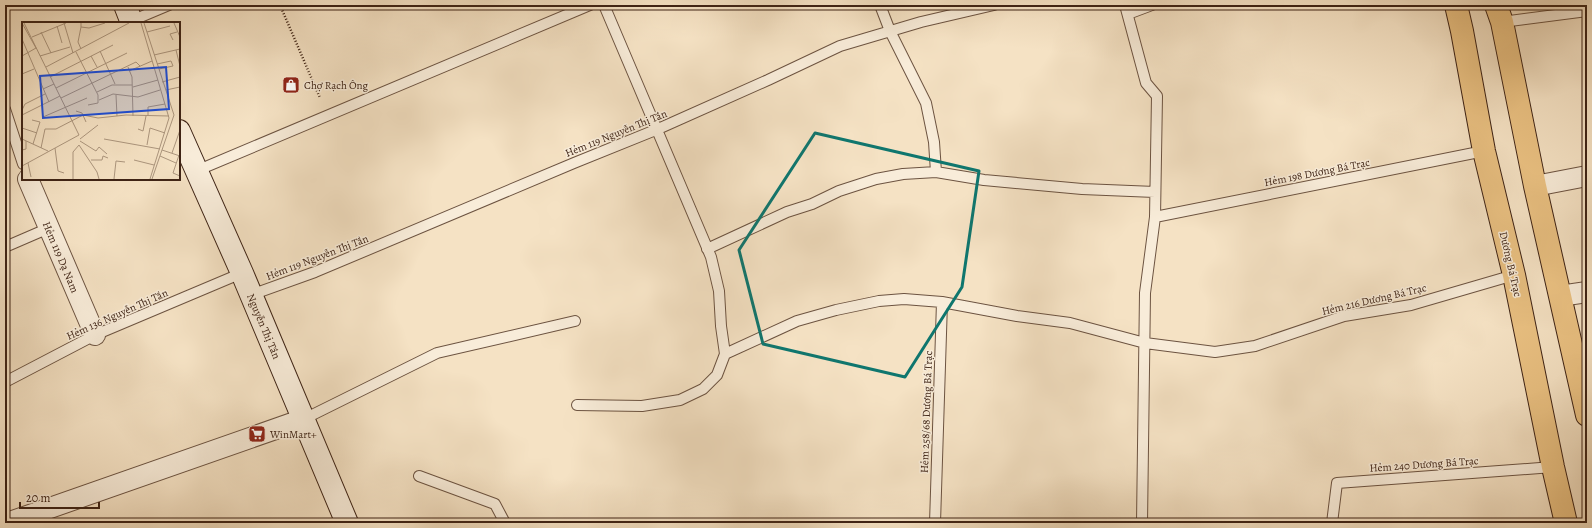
<svg xmlns="http://www.w3.org/2000/svg" width="1592" height="528" font-family="Alegreya,serif">
  <rect width="100%" height="100%" fill="#f5e2c4"/>
  <filter id="stains"><feTurbulence type="fractalNoise" baseFrequency=".005" numOctaves="4"/><feColorMatrix values="0 0 0 0 .2 0 0 0 0 .09 0 0 0 0 .02 0 0 0 .5 -.17"/></filter>
  <radialGradient id="worn" r=".72"><stop offset=".6" stop-color="#630" stop-opacity="0"/><stop offset="1" stop-color="#630" stop-opacity=".3"/></radialGradient>
  <g fill="none" stroke-linecap="round" stroke-linejoin="round">
    <!-- service casing -->
    <g stroke="#6c5341" stroke-width="12">
      <path id="service" d="M880,5l10,26 36,72 8,39 2,30
        M1125,5l21,78 11,13 -2,121 -10,76 -3,230
        M1128,14l24,-9
        M131,21l38,-16
        M1502,22l85,-11
        M5,109l18,55
        M196,171l394,-166
        M1155,217l329,-66
        M5,247l44,-19
        M707,249l80,-37 25,-8 27,-13 37,-12 27,-5 33,-2 48,8 98,9 73,3
        M251,295l64,-23 259,-109 84,-34 110,-49 72,-34 81,-24 73,-17
        M725,354l72,-33 39,-11 43,-9 25,-2 38,3 75,14 53,7 75,20 70,9 40,-6 89,-30 67,-11 103,-30
        M5,382l90,-47 147,-62
        M577,405l65,1 38,-6 23,-11 14,-14 8,-21 -4,-28 -2,-35 -8,-34 -107,-252
        M304,419l133,-66 138,-32
        M419,476l76,28 10,19
        M935,523l7,-221
        M1332,523l5,-40 216,-16"/>
    </g>
    <!-- minor casing -->
    <g stroke="#6c5341" stroke-width="22">
      <path id="minor" d="M28,179l67,156
        M1535,186l52,-10
        M1560,296l27,-4
        M7,523l297,-104"/>
    </g>
    <!-- secondary casing -->
    <g stroke="#3e2315" stroke-width="24">
      <path id="secondary" d="M125,5l7,18
        M179,131l63,142 105,250"/>
    </g>
    <!-- primary casing -->
    <g stroke="#3e2315" stroke-width="24">
      <path id="primary" d="M1456,5l6,26 22,120 30,124 39,192 13,56
        M1496,5l6,17 33,164 52,229"/>
    </g>
    <!-- path -->
    <path stroke="#3e2315" stroke-width="2.5" stroke-dasharray="1 2" stroke-linecap="butt" d="M280,5l40,93"/>
    <!-- service -->
    <use href="#service" stroke="#f8ecd9" stroke-width="10"/>
    <!-- minor -->
    <use href="#minor" stroke="#f8ecd9" stroke-width="20"/>
    <!-- secondary -->
    <use href="#secondary" stroke="#f8ecd9" stroke-width="22"/>
    <!-- primary -->
    <use href="#primary" stroke="#eac182" stroke-width="22"/>
  </g>
  <!-- marked area -->
  <path fill="none" stroke="#0f766e" stroke-width="3" stroke-linejoin="round" d="M815,133l164,38 -17,116 -57,90 -142,-33 -24,-94z"/>
  <!-- icons -->
  <defs>
    <g id="shop-square" transform="scale(0.9)"><rect x="-9" y="-9" width="18" height="18" rx="4" fill="#8f2418" stroke="#f8ecd9"/><path d="M-5-2.5h2.3a2.7 3.5 0 0 1 5.4 0H5L5.5 6h-11ZM-1.5-2.5h3a1.5 2.3 0 0 0-3 0Z" fill="#fff"/></g>
    <g id="supermarket-square" transform="scale(0.9)"><rect x="-9" y="-9" width="18" height="18" rx="4" fill="#8f2418" stroke="#f8ecd9"/><path d="M-6-5.5h2.5l.6 2H6L4.5 2H-2.5L-4.4-4H-6ZM-1.5 3.2a1.3 1.3 0 1 0 .1 0ZM3 3.2a1.3 1.3 0 1 0 .1 0Z" fill="#fff"/></g>
  </defs>
  <g fill-rule="evenodd">
    <use href="#shop-square" x="291" y="85"/>
    <use href="#supermarket-square" x="257" y="434"/>
  </g>
  <g text-anchor="middle" stroke-width="3" stroke-linejoin="round" paint-order="stroke">
    <!-- poi labels -->
    <g font-size="11" fill="#3e2315" stroke="#f8ecd9" text-anchor="start">
      <text x="304" y="89">Chợ Rạch Ông</text>
      <text x="270" y="438">WinMart+</text>
    </g>
    <!-- street labels -->
    <g font-size="11" fill="#3e2315" stroke="#f8ecd9">
      <text transform="translate(616 133) rotate(-22)" y="4">Hẻm 119 Nguyễn Thị Tần</text>
      <text transform="translate(1317 172) rotate(-11)" y="4">Hẻm 198 Dương Bá Trạc</text>
      <text transform="translate(61 257) rotate(67)" y="4">Hẻm 119 Dạ Nam</text>
      <text transform="translate(317 257) rotate(-21)" y="4">Hẻm 119 Nguyễn Thị Tần</text>
      <text transform="translate(1511 264) rotate(77)" y="4">Dương Bá Trạc</text>
      <text transform="translate(1374 299) rotate(-13)" y="4">Hẻm 216 Dương Bá Trạc</text>
      <text transform="translate(117 314) rotate(-24)" y="4">Hẻm 136 Nguyễn Thị Tần</text>
      <text transform="translate(264 326) rotate(67)" y="4">Nguyễn Thị Tần</text>
      <text transform="translate(926 412) rotate(-88)" y="4">Hẻm 258/68 Dương Bá Trạc</text>
      <text transform="translate(1424 464) rotate(-4)" y="4">Hẻm 240 Dương Bá Trạc</text>
    </g>
  </g>
  <!-- overview -->
  <g transform="translate(22 22)">
    <rect width="158" height="158" fill="#f5e2c4"/>
    <path fill="none" stroke="#ac967e" stroke-width="1" d="M0,1l14,25M42,1l9,30M59,1v4l8,1 16,-5M119,1l28,95 -19,61M122,1l30,92 -22,64M152,1l6,14M35,4l5,17M19,10l10,21M125,10l23,-6M10,15l34,-14M0,17l27,63M151,18l-3,-6 7,-2M59,27l-3,-7 3,-15M154,28l4,16M78,29l15,33M54,30l22,43v8l-10,2M132,33l26,-6M0,34l14,-8M18,34l30,-9M69,34l6,11M135,42l14,-3 2,5 -14,3M24,45l83,-44M106,45l4,10 1,39M107,49l23,-10M0,52l12,-5M28,55l63,-32M140,60l18,-5M111,65l25,-7M34,66l71,-35M21,67l11,-5M144,68l14,-3M75,70l15,-7h20M94,73l1,21M39,76l75,-36 4,4M77,78l14,-6 25,3 22,-7M0,88l3,-6 20,-10M54,89l6,2 4,9M0,93l38,-19M126,94v-9l17,-3M21,95l44,-19M10,98l8,2 -7,22M0,106l15,5M116,107l5,2 3,-15M0,117l26,12M58,117l18,-14M82,117l56,10M58,119l16,10 3,-4 8,7M57,123l18,27 2,7M125,123l3,-17 15,5M19,126l4,-19h11l27,-14 15,3 28,-3 43,1M33,126l3,23 6,2M0,128l4,-1v-8M140,128l18,6M150,131l8,-23M157,133l-6,18 7,3M138,134l16,7M69,138h11l1,-4 5,2M112,138l20,5M6,141l3,14M0,144l57,-31 -55,-112M51,157v-27l6,-7M92,157l2,-18 9,1"/>
    <path fill="#1d4ed8" fill-opacity="0.15" stroke="#1d4ed8" stroke-width="2" d="M144,45l3,42 -126,9 -3,-42z"/>
    <rect width="158" height="158" fill="none" stroke="#3e2315" stroke-width="2"/>
  </g>
  <!-- margin -->
  <rect width="1592" height="528" fill="none" stroke="#f5e2c4" stroke-width="20"/>
  <rect x="6" y="6" width="1580" height="516" fill="none" stroke="#3e2315" stroke-width="2"/>
  <rect x="10" y="10" width="1572" height="508" fill="none" stroke="#3e2315"/>
  <!-- scale -->
  <path d="M20 502v6h79v-6" fill="none" stroke="#3e2315" stroke-width="2"/>
  <text x="26" y="502" font-size="12" fill="#3e2315" stroke="#f8ecd9" stroke-width="3" paint-order="stroke">20 m</text>
  <rect width="100%" height="100%" filter="url(#stains)"/>
  <rect width="100%" height="100%" fill="url(#worn)"/>
</svg>
